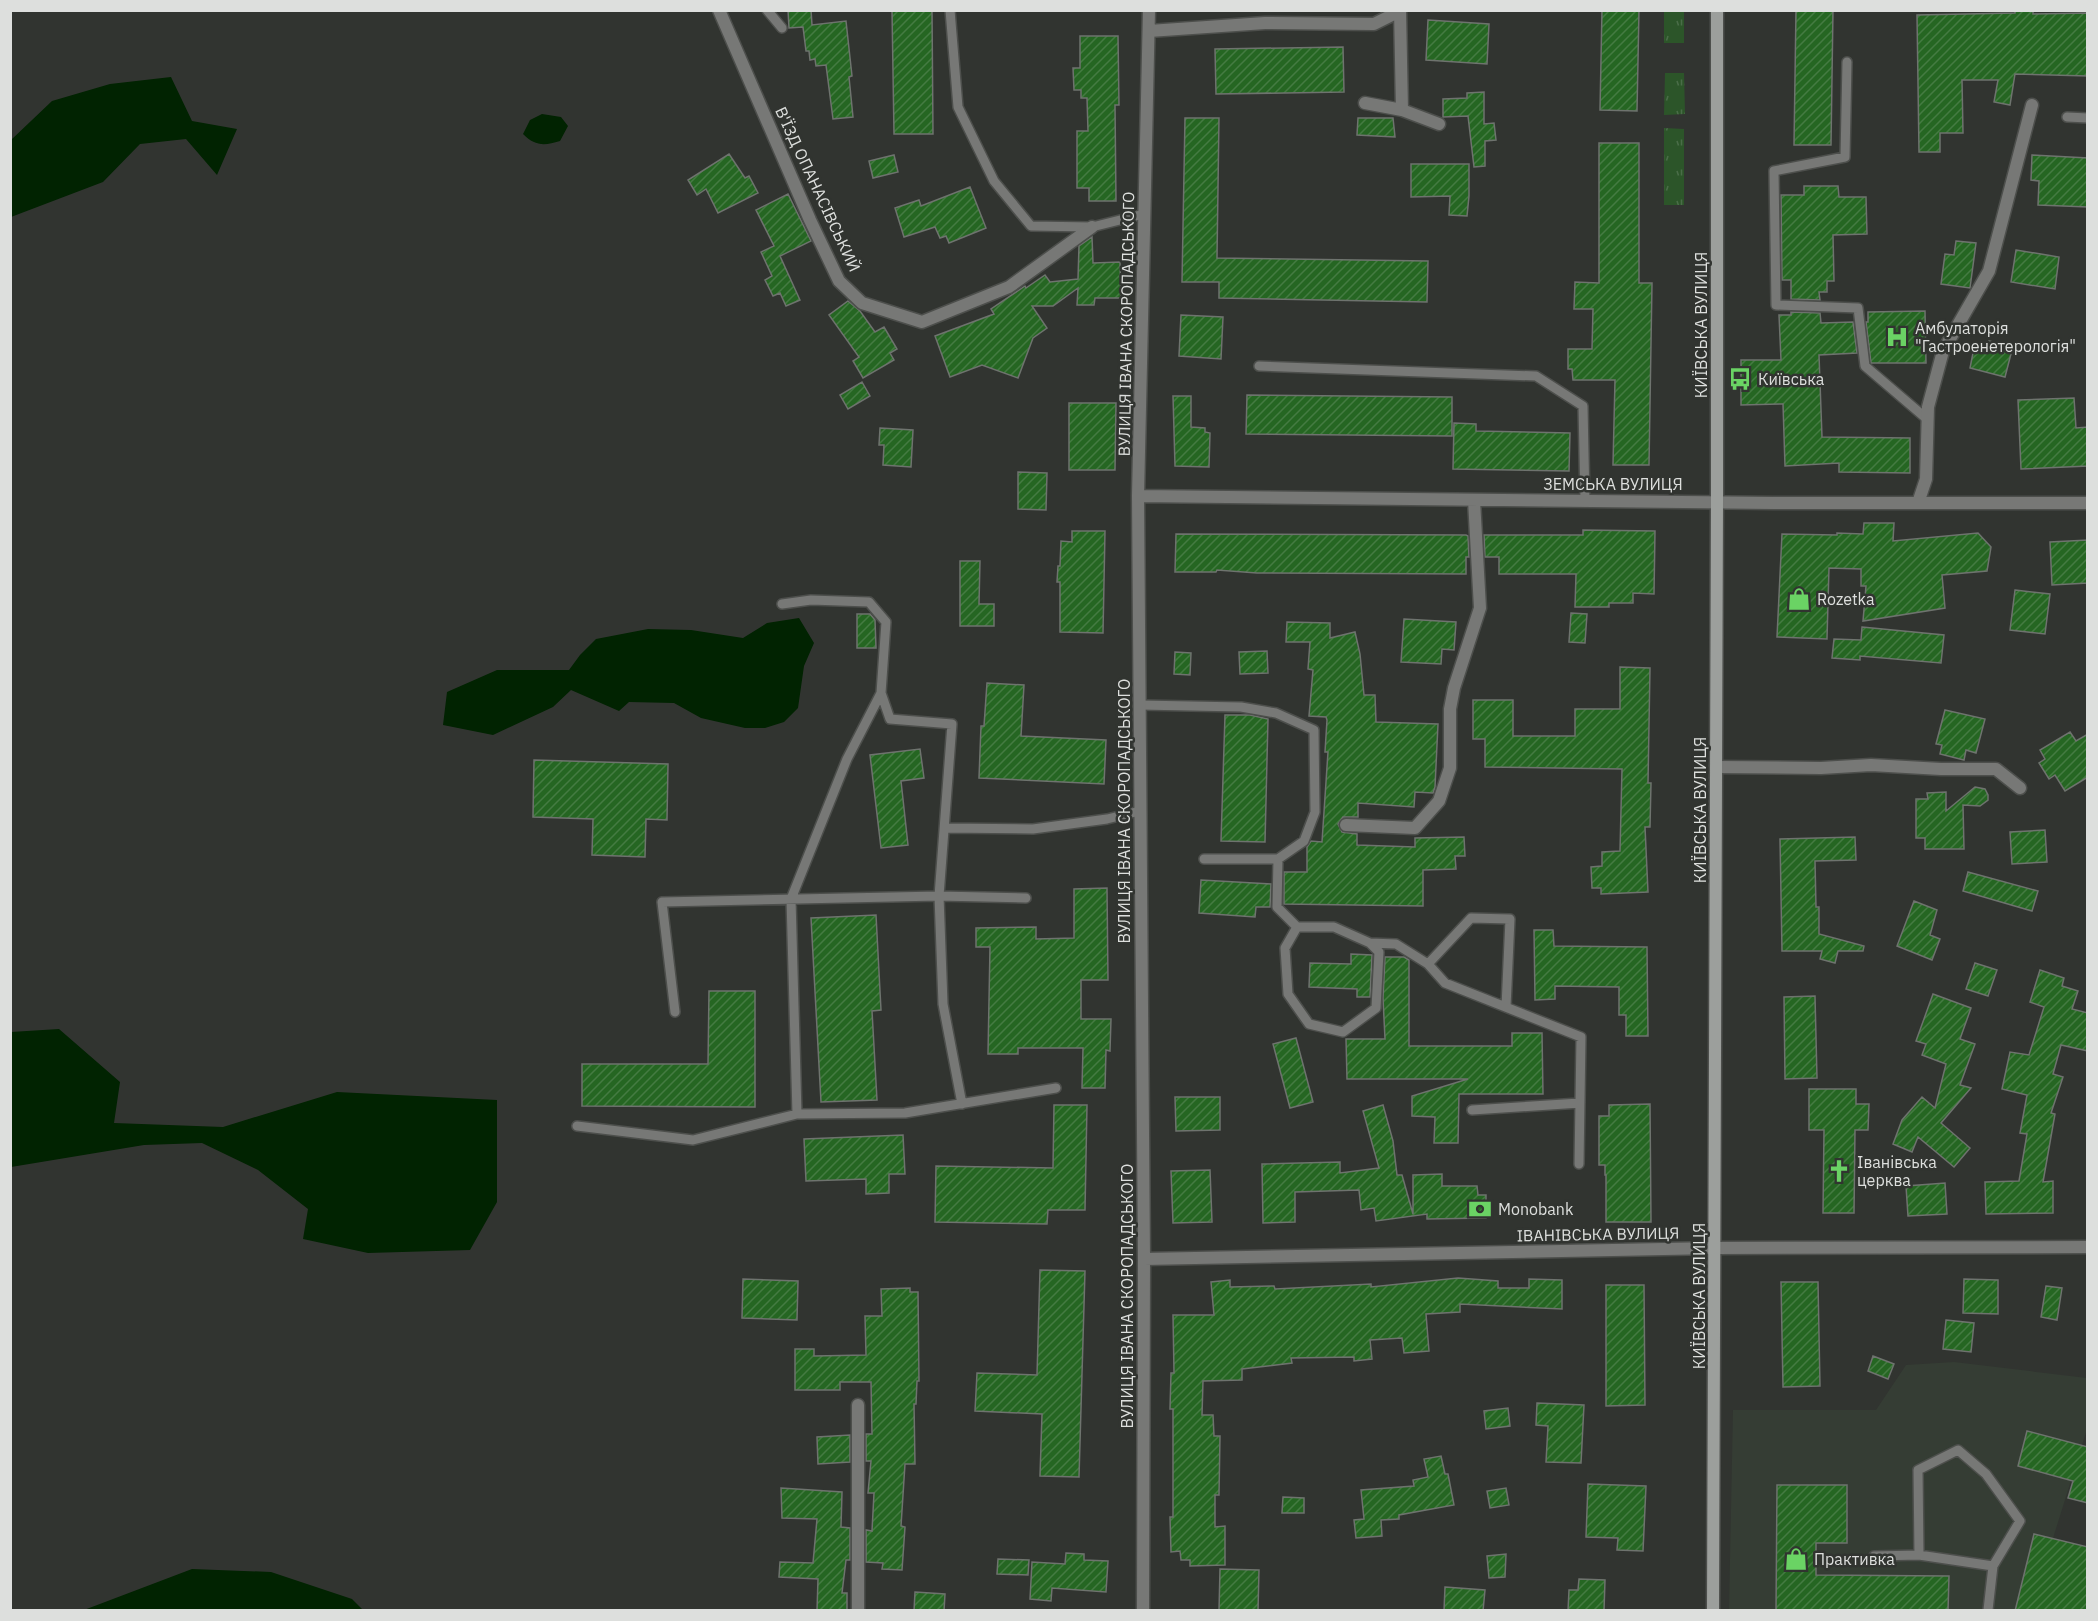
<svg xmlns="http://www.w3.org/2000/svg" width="2098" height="1621" font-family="'IBM Plex Sans',sans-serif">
  <defs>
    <pattern id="grass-tufts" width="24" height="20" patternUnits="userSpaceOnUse" patternTransform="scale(1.5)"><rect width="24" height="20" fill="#2c5529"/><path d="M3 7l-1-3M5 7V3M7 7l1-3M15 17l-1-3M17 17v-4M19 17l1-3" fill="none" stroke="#4a6d48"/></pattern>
    <pattern id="building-hatch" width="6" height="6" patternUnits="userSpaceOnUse" patternTransform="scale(1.5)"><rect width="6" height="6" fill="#256622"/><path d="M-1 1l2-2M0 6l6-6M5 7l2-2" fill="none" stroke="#447b42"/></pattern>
  </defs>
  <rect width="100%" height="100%" fill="#313430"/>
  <!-- built -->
  <path fill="#353d34" d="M1954,1362l133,16v51l-33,106 -13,75h-312l4,-200h143l30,-45z"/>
  <!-- grass -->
  <path fill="url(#grass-tufts)" d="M1664,11h20v32h-20z
    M1665,73h19l1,41 -21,1z
    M1664,128l20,1v76h-20z"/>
  <!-- water -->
  <path fill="#012301" d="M171,77l21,44 45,8 -20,46 -31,-36 -46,5 -37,38 -92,35v-77l41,-39 58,-17z
    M542,114l19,3 7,9 -8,15c-16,5 -25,5 -37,-7l7,-14z
    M799,618l15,25 -10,23 -6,42 -14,14 -19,6h-20l-44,-10 -27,-15 -45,-1 -10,9 -48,-21 -18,17 -60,28 -50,-10 4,-33 50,-22h72l11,-15 16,-16 52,-10 43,1 52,8 24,-15z
    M59,1029l61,53 -6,41 109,4 114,-35 160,8v102l-27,48 -102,3 -65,-14 5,-30 -50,-39 -56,-27 -58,2 -133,22v-135z
    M192,1569l79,3 81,27 11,11h-279z"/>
  <!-- building -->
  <path fill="url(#building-hatch)" stroke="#6e736e" stroke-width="1.5" d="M788,10h23l1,15 34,-4 6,55 -3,1 4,40 -20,2 -7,-54 -10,1 -1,-7 -5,1 -1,-9h-3l-3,-24 -14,1z
    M892,10h40l1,124h-39z
    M1602,10h37l-2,101 -37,-1z
    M1796,10h37l-2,135h-37z
    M2015,10h18v4l55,-1v63l-73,-2 -5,31 -16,-3 4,-22h-36l1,53h-23v19h-21l-2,-137 98,-2z
    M1428,20l61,4 -2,40 -61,-4z
    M1080,36h38l1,69h-4l1,96h-27v-13h-12v-57h11l-1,-33h-6v-8h-7l-1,-22h7z
    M1343,47l1,45 -128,2 -1,-45z
    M1484,92v32l10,-1 2,17 -11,1v25l-11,1 -6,-51 -25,1v-18l24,-1v-5z
    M1185,118h34l-2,140 211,3 -1,41 -208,-4v-16h-37z
    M1358,118h35l2,19 -38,-2z
    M1599,143h40v140h13l-3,182h-36l2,-85h-42l-1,-11h-4v-20h24l1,-40h-19l1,-27 24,1z
    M729,154l16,24 4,-2 9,17 -40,20 -12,-24 -9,6 -9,-15z
    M894,155l4,17 -25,6 -4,-17z
    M2032,155l56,3v49l-50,-2 1,-24 -8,-1z
    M1411,164h58v32l-2,20 -18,-1 1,-19 -39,1z
    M1804,186h34l1,11h27l1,37 -34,1 1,46h-7v11h-8l1,8 -29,-1v-19h-9l-1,-85h23z
    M970,187l16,41 -37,15 -3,-7 -6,2 -5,-11 -31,10 -9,-29 24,-8 2,6z
    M788,194l23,47 -31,15 20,44 -14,6 -6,-13 -7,3 -8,-16 7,-4 -11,-24 13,-6 -18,-36z
    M1092,237l1,26 27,-1 1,36h-26l-1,7h-17l1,-17 -25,18h-21l15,22 -14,10 -15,40 -36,-13 -32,12 -15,-41 59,-22 -3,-5 34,-23 1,2 19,-13 5,7 28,-3 1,-33z
    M1956,241l20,2 -6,45 -29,-4 4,-30 9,1z
    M2016,250l43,7 -4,32 -44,-7z
    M848,301l12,10 15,21 9,-5 13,22 -7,4 4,7 -31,18 -10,-17 6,-4 -30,-42z
    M1925,311l1,52h-55l-5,-41h2v-10z
    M1791,312l29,1 1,10 32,-1 4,31 -38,2 3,82 88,1v35l-71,-1v-9l-54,3 -2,-62 -42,1v-45h40l-2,-45h12z
    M1181,315l42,2 -2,42 -42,-3z
    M1989,341l24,5 -8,31 -35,-9 4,-20 13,3z
    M862,382l8,14 -22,13 -8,-14z
    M1247,395l205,2v39l-206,-2z
    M1173,396h18v31l14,1v4l5,1 -1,34 -34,-1z
    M2074,398l2,30 12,-1v39l-67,3 -3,-69z
    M1069,403h47l-1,67h-46z
    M1454,423l22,1v7l94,2 -1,38 -116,-2z
    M880,428l33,2 -2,37 -28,-2 1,-20h-5z
    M1018,472l29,1 -1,37 -28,-1z
    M1864,523h30l-1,18 85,-8 13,14 -4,24 -45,4 3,33 -82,13 3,-35h-5v-17l-32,-1 -2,71 -50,-2 5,-103 55,1v-2l26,1z
    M1583,530l72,1 -1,63 -21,-1v10h-24v4h-34l1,-33h-77v-17h-14l-1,-22h99z
    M1072,531h33l-2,102 -43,-1v-50h-3l1,-16h2l1,-25 11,1z
    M1176,534l290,1 2,1 1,21h-3v17l-209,-1 -40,-3 -1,2h-41z
    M2088,540v43l-36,2 -2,-43z
    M960,561h20l-1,43h15v22h-34z
    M2015,590l35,4 -5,40 -35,-4z
    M1571,613l16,1 -2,29 -16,-1z
    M857,614h13l5,6 1,28h-19z
    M1404,619l52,3 -2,28 -12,-1 -1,15 -40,-2z
    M1287,622l43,1v15l25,-6 5,22 4,41h11l1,27 62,2 -3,63 -2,6 -18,-1 -1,15 -56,-4v14h-15l-5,7 4,8 15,2v11l58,2v-9l49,-1 1,19h-10l1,13 -33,1v36l-139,-2v-32h23v-25l4,-6 11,1 6,-90h-3l2,-32 -1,-3 -17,-1 4,-46 -5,-1 2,-27h-24z
    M1862,627l82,8 -3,28 -81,-7v4l-28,-2 2,-19 27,1z
    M1267,651l1,22 -28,1 -1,-22z
    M1175,652l16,1 -1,22 -16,-1z
    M1620,667l30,1 -2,115h3l-1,44h-5l3,65 -47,2v-6h-9l-1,-21 11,-1v-14l18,-1 2,-82 -137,-2v-28h-12v-39h40v36h62v-27h45z
    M987,683l37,2 -3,51 85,4 -2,44 -125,-6 2,-52h3z
    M1945,710l40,9 -9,34 -10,-3 -2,10 -24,-6 2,-9 -6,-1z
    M1225,715h25l18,4 -3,123 -44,-1z
    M2070,732l6,9 12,-7v43l-23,14 -10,-16 -6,4 -10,-16 6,-4 -5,-9z
    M920,749l4,29 -23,3 7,64 -27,3 -11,-93z
    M534,760l134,4 -1,56 -21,-1 -1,38 -53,-2 1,-36 -60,-2z
    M1975,787l10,2 3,6v5l-8,6 -17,-1 1,44h-39v-11h-9v-39h12l-1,-6 19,-1v19z
    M2045,830l2,32 -35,2 -2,-32z
    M1855,837l1,23 -41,1 1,46h3v27l45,12 -1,5h-25l-3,12 -15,-4 2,-8h-40l-2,-112z
    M1968,872l70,19 -6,20 -69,-20z
    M1201,880l70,4 -1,23h-14l-1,10 -56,-4z
    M1107,888l1,92h-27v39h30l-1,32 -4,-1 -1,38h-23l1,-40h-65v6h-30l2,-107h-14v-19l60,-1v12l38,-1v-49z
    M1914,901l23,9 -7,25 10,4 -8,21 -35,-14z
    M876,915l5,95 -9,1 5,89 -56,2 -10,-184z
    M1534,930h19l1,16 93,1 1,89h-22v-21h-7v-28l-64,-1v13l-20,1z
    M1351,954l21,1 -2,42h-13v-8l-48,-2 1,-24 41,1z
    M1385,957h19l5,3v86h103v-13h30l1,61h-84l-1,49h-24l1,-26 -23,-1v-20l56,-17h-121l-1,-40h39l-2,-41z
    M1975,963l22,7 -9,26 -22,-7z
    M2040,970l24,8 -2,8 16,5 -6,18 16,4v38l-27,-6 -8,29 10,3 -12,36 4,1 -12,68 10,-1v32l-67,1 -1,-32 34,-1 8,-47 -7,-1 7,-38 -25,-6 8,-37 19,3 15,-48 -14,-5z
    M709,991h46v116l-173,-1v-42h126z
    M1933,994l38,14 -11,31 15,5 -15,41 11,3 -30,35 29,25 -16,19 -36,-30 -6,15 -19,-8 9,-24 20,-23 13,11 11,-44 -24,-9 4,-11 -10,-3z
    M1815,996l2,82 -32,1 -1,-82z
    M1296,1038l17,64 -23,6 -17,-64z
    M1809,1089h47v15h13l-1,26h-13l-1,83h-31l1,-83h-15z
    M1175,1097h45v33l-44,1z
    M1650,1104l1,118h-45v-47h-1v-10h-6v-49h10v-11z
    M1054,1105h33l-2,105h-37l-1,14 -112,-2 1,-56 117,2z
    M1383,1105l10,36 4,34h5l11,39v-39l29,-1v12h35l1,9h8v23l-59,1v-5l-51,7 -2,-13 -13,2 -2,-20 -64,2v30l-32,1 -1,-59 78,-2v11l39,-5 -16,-57z
    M903,1135l2,39h-16v19l-23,1v-15l-60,2 -2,-42z
    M1210,1170l2,52 -39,1 -2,-52z
    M1945,1183l2,31 -39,2 -2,-30z
    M1040,1270l45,1 -6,206 -39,-1 2,-62 -67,-3 2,-38 60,2z
    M1458,1278l40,3v7h31v-9l33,1v29l-102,-5v8l-34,2 3,37 -25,2 -2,-15 -32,2 2,19 -18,2v-4l-63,1 1,5 -50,6v11l-39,1 -1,34h11l1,21h6l-1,59h-4v32l10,-1v39l-35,1v-6h-9l-1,-9 -9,1 -1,-35h3v-108h-3l1,-36h3l-1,-58h41l-3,-33 19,-2v7l44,-1 1,3 96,-5v3z
    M743,1279l55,2 -1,39 -55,-2z
    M1964,1279l34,1v34l-35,-1z
    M1781,1282h37l2,104 -37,1z
    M1606,1285h38l1,120 -39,1z
    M2046,1286l16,2 -5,32 -16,-3z
    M910,1288v4h8l1,89h-2l-1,23h-2l1,60h-10l-4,62 4,1 -3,43 -20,-1 1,-6 -17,-1v-32l6,1 2,-38h-6l3,-32h-5v-27h6l-1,-52h-31v8h-45v-41h19v7l52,-1 -1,-39h17l-1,-27z
    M1946,1320l28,3 -3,29 -28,-3z
    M1873,1356l21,8 -6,15 -20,-8z
    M1537,1403l47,2 -3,58 -35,-1 2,-36 -12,-1z
    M1508,1408l2,18 -24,3 -2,-18z
    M2027,1431l61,16v56l-20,-5 5,-17 -55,-15z
    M850,1435v27l-32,2 -1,-27z
    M1441,1456l4,18h3l6,31 -55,10v4l-18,1 1,16 -26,2 -2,-18 10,-1 -3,-29 53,-4 -1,-6 15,-3 -4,-18z
    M1588,1484l58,2 -3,65 -26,-1 1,-12 -32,-1z
    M1777,1485h70v58h-31v32l133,1 -1,35h-172z
    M781,1488l61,4 -1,35 9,1v32h-4l-4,33h5v18h-30l1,-32 -39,-2 1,-15 33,1 4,-44 -35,-1z
    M1506,1488l3,17 -19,3 -3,-17z
    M1283,1497l21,1v15h-22z
    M2034,1534l54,13v64h-73z
    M1066,1553l18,1v6l24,1 -2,31 -54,-4 -1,13 -21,-2 2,-37 33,2z
    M1506,1554l-1,23 -16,1 -2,-22z
    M998,1559l31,1 -1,15 -31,-1z
    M1220,1569l39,1 -1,41h-39z
    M1579,1579l26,1 -1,31h-36l1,-21h9z
    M1445,1587l40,3 -2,21h-39z
    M915,1592l30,2 -1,17h-30z"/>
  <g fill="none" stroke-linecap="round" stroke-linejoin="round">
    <!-- service casing -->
    <g stroke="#4d4f4c" stroke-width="12">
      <path id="service" d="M767,10l15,18
        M950,10l8,97 36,74 37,45 61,1 52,-13
        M1847,62l-2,95 -71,14 2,134 82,3 7,58 62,53
        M2067,117l21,1
        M1259,366l277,10 47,30 2,95
        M782,604l29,-4 58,2 17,20 -5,71 -34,66 -56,140 6,215
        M881,693l9,26 62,5 -13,172 4,108 19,100
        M1140,705l101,2 35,6 38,17 1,82 -11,29 -26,18 -1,48 20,20h37l36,16 26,1 32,20 17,19 136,54 -2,127
        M945,828l88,1 74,-10 33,-8
        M1204,859h74
        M1297,927l-12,21 3,46 21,30 34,8 33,-24 3,-56 -9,-9
        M1428,964l43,-46 39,1 -4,88
        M675,1012l-13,-110 277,-6 87,2
        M1472,1110l108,-7
        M577,1126l116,14 104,-26 108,-1 151,-25
        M1919,1555l-1,-85 40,-20 28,24 34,47 -27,45
        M1874,1556l45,-1 74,11 -5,44"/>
    </g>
    <!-- minor casing -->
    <g stroke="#4d4f4c" stroke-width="15">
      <path id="minor" d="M719,10l91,210 29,61 23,22 60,19 87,-35 83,-60
        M1400,10l2,100
        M1149,31l116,-8 109,1 26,-13
        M1365,103l37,7 37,14
        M1138,496l635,7h315
        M1918,503l8,-24 2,-72 15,-56 46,-80 43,-166
        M1716,767l105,1 50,-3 70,4h55l24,19
        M1346,825l69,3 24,-27 11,-33v-59l4,-21 26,-80 -6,-108
        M1144,1259l571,-11 373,-1
        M858,1610v-205
        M1143,1610l1,-351 -6,-763 11,-486"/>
    </g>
    <!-- secondary casing -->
    <g stroke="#4d4f4c" stroke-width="15">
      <path id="secondary" d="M1713,1610l4,-1108v-492"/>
    </g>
    <!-- service -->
    <use href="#service" stroke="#777876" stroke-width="9"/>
    <!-- minor -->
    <use href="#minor" stroke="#777876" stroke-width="12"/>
    <!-- secondary -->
    <use href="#secondary" stroke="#9c9f9c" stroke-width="12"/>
  </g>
  <!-- icons -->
  <defs>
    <g id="hospital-bare" transform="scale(1.8)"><path d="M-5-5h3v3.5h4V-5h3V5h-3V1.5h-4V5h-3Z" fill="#6ad364" stroke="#313430" stroke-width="2.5" paint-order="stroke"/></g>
    <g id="bus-bare" transform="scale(1.8)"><path d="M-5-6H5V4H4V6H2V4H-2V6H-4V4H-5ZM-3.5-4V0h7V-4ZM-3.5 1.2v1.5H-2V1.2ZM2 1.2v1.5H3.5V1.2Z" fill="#6ad364" stroke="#313430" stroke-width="2.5" paint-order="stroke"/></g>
    <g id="shop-bare" transform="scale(1.8)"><path d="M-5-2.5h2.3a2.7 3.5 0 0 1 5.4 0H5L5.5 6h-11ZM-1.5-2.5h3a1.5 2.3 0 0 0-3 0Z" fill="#6ad364" stroke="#313430" stroke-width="2.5" paint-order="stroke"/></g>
    <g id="church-bare" transform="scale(1.8)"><path d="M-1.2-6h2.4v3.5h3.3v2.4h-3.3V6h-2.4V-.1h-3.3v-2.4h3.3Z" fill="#6ad364" stroke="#313430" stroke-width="2.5" paint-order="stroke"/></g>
    <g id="bank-bare" transform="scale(1.8)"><path d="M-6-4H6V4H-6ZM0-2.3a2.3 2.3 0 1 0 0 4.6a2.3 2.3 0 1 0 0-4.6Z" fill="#6ad364" stroke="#313430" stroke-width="2.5" paint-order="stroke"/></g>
  </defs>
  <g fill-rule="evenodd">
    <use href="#hospital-bare" x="1897" y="337"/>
    <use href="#bus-bare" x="1740" y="379"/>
    <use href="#shop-bare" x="1799" y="599"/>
    <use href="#church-bare" x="1839" y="1171"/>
    <use href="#bank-bare" x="1480" y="1209"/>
    <use href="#shop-bare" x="1796" y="1559"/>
  </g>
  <g text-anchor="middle" stroke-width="5" stroke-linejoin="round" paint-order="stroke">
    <!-- street labels -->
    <g font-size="16" fill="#dddfdd" stroke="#313430">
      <text transform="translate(818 189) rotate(65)" y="6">В'ЇЗД ОПАНАСІВСЬКИЙ</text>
      <text transform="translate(1126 324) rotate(-89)" y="6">ВУЛИЦЯ ІВАНА СКОРОПАДСЬКОГО</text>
      <text transform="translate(1701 325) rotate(-90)" y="6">КИЇВСЬКА ВУЛИЦЯ</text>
      <text x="1613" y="490">ЗЕМСЬКА ВУЛИЦЯ</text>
      <text transform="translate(1700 810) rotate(-90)" y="6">КИЇВСЬКА ВУЛИЦЯ</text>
      <text transform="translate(1124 811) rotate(-90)" y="6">ВУЛИЦЯ ІВАНА СКОРОПАДСЬКОГО</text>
      <text transform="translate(1598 1234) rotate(-1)" y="6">ІВАНІВСЬКА ВУЛИЦЯ</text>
      <text transform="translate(1127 1296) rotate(-90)" y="6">ВУЛИЦЯ ІВАНА СКОРОПАДСЬКОГО</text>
      <text transform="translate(1699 1296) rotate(-90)" y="6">КИЇВСЬКА ВУЛИЦЯ</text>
    </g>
    <!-- poi labels -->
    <g font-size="16" fill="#dddfdd" stroke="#313430" text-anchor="start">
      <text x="1915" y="334">Амбулаторія<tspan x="1915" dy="18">"Гастроенетерологія"</tspan></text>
      <text x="1758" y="385">Київська</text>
      <text x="1817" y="605">Rozetka</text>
      <text x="1857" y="1168">Іванівська<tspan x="1857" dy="18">церква</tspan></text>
      <text x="1498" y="1215">Monobank</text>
      <text x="1814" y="1565">Практивка</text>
    </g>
  </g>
  <!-- border -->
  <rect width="2098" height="1621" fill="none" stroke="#dddfdd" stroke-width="24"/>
</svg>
